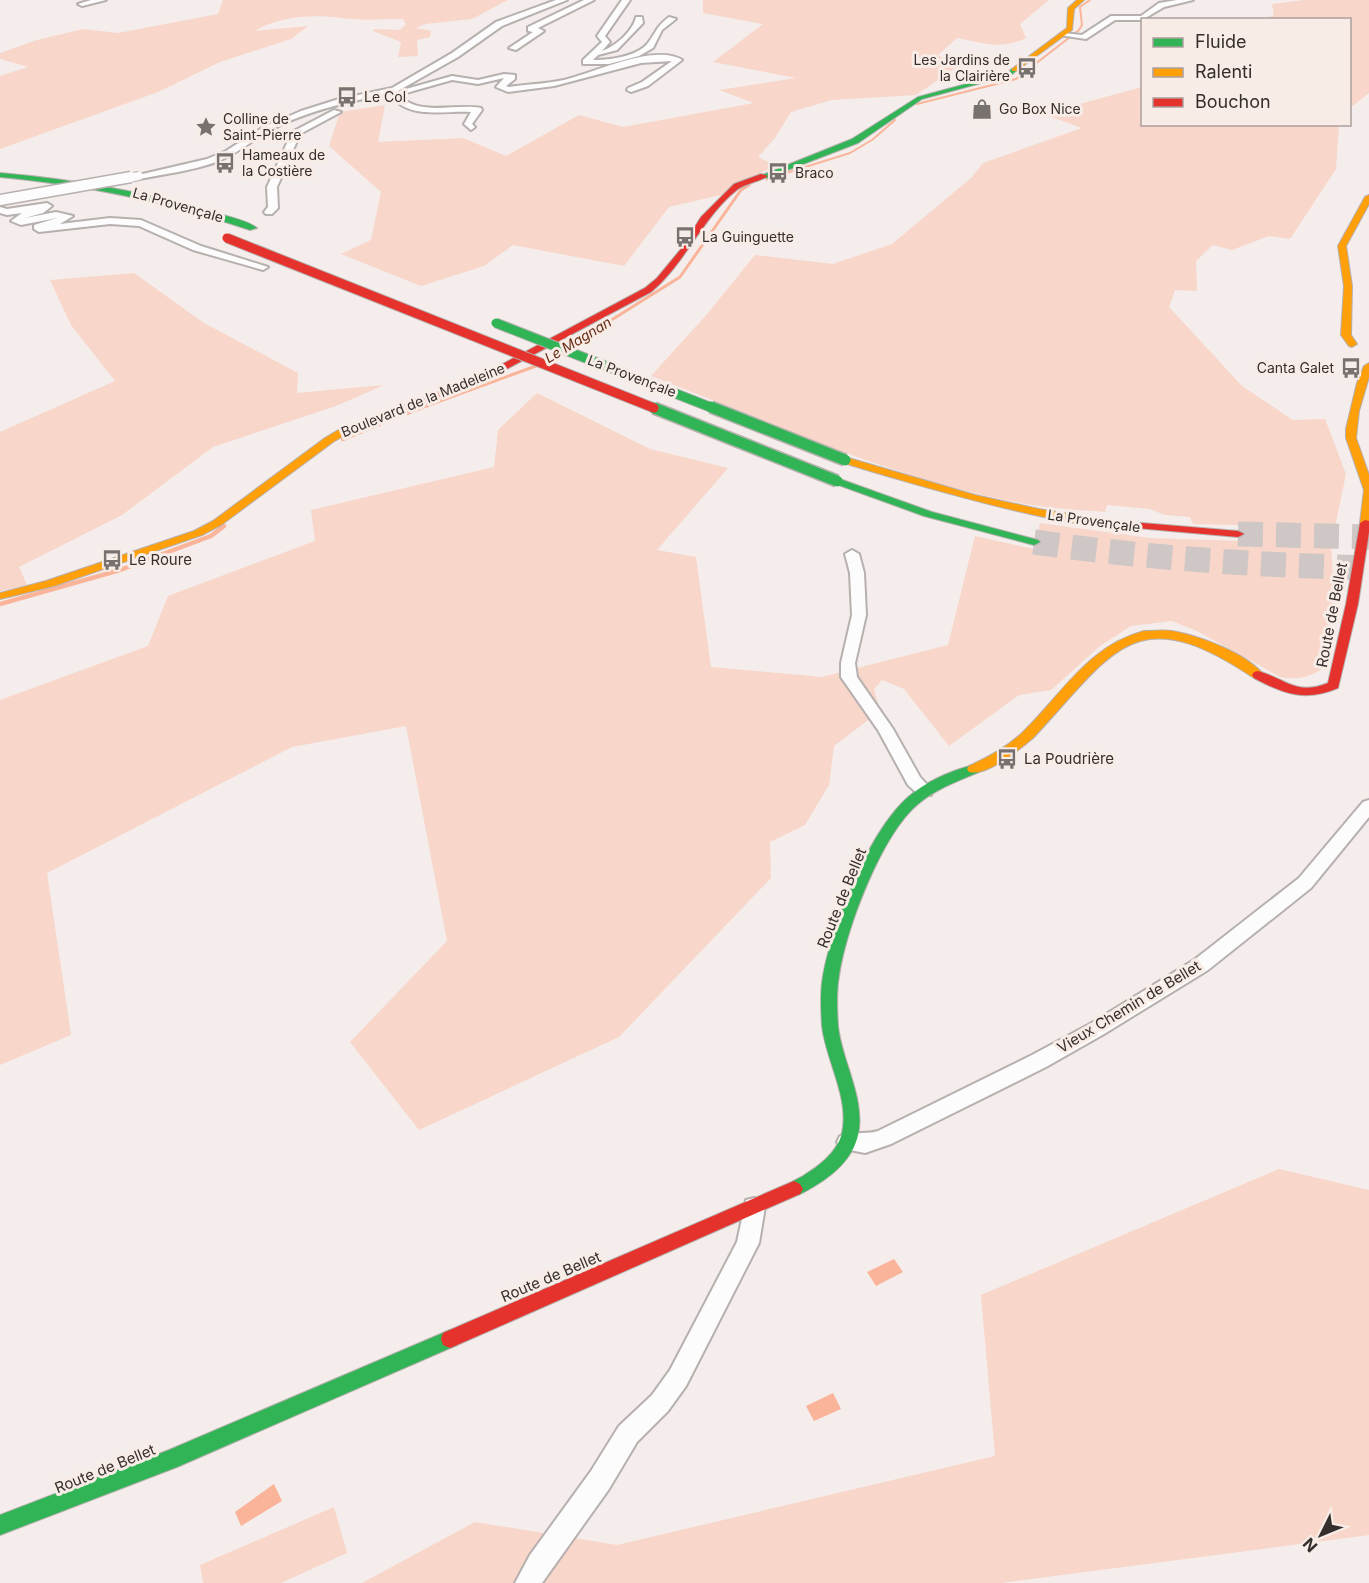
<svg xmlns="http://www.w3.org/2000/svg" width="1369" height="1583" font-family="Inter,sans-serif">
  <rect width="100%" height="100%" fill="#f4edeb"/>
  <!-- green -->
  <path fill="#f8d6c9" d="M223,0h285l-36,19 -47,5 -9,4 15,3 -1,6 -13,3 1,16 -20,1 3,-15 -28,-11 1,-2 26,1 6,-6 -3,-5c-20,0 -42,2 -62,-1 -26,-4 -63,-2 -86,13l53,-5 -17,13 -71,23 -62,30 -158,57v-73l28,-9 -28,-8v-6l37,-13 46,-11 35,4 100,-19z
    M703,0h346l-29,24 6,14c-26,12 -42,5 -69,0l-19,17 19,12 -41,28 -84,5 -41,12 -16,26 -17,19 17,8 -54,30 -52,12 -45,59 -111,-21 -29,21 -63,20 -80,-32 30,-14 10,-48 -52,-46 11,-34 45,-7 -7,37 85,-4 43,18 73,-41 44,12 131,-24 -35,-13 77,-12 -83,-16 50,-38 -60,-11z
    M1304,0h65v93l-19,15v-88l-85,-1 9,-4 -2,-11z
    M1142,87v37l197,1 -3,44 -46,70 -21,-3 -37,14 -19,-5 -17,16 1,30 -22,-1 -6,17 73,79 51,34 32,-1 21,55 -15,72 4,61 -14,63c-15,8 -25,10 -41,7l-83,-46 -25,-10 -41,5 -31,20 -49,44 -32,5 -70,51 -45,-57 -22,-9 -8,9 6,22 -46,35 -5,39 -24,40 -35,17 1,36 -152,159 -200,93 -69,-88 97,-101 -41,-215 -114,21 -245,126 24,162 -71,30v-365l148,-54 20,-50 147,-55 -4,-31 183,-43 4,-37 39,-37 113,56 78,19 -71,82 39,7 15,110 111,10 126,-32 27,-109 59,13 6,-26 110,15 93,3v-12l-6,-4 -44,-1 -3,-7 -25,-2 -16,-6 -42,-4 -2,7c-24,-2 -49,-3 -73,-7 -131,-22 -256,-81 -381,-129l57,-63 47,-58 78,9 59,-20 79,-66 12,-15 99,-35 -39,-14z
    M134,273l70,50 94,50 -1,20 87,-8 -48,21 -123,41 -91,68 -103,52 8,18 -27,6v-159l115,-51 -44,-56 -21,-45z
    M1279,1169l90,21v345l-368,48h-639l113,-61 142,23 378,-89 -14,-161z
    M334,1507l13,46 -66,30h-78l-3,-18z"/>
  <!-- water -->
  <path fill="#fab49a" d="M894,1259l9,13 -27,14 -9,-14z
    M833,1393l8,16 -27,12 -8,-15z
    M274,1484l8,17 -41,25 -6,-14z"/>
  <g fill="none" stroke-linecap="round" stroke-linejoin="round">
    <!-- stream-far2 -->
    <path stroke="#fab49a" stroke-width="2" d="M917,104l99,-25 63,-49 3,-5 -2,-18 10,-7
      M767,179l83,-26 22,-13 23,-20"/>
    <!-- stream-far1 -->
    <path stroke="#fab49a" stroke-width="3" d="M767,179l5,-2
      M570,346l110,-69 61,-87 8,-5
      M418,409l118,-43"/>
    <!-- stream -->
    <path stroke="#fab49a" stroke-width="4.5" d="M407,413l15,-6
      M343,439l36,-15
      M0,604l120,-34 91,-34 13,-10"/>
    <!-- highway-tunnel -->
    <path stroke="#cec7c5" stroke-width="25" stroke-dasharray="25 13" stroke-linecap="butt" d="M1238,534l131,3
      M1034,542c111,16 223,23 335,26"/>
    <!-- street casing -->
    <g stroke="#b6b0ae" stroke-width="4">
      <path id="street" d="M91,0h15l-24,6 -4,-2z
        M556,0h11l-65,26 -44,31 -62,35 3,2v-3l53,-15 26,4 26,-6 11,1v4l-9,7 3,1c18,-3 37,-3 55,-7 30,-7 91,-37 118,-20l-34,26 -17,6 -4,-2 1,-2 14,-6 30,-21 -31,2 -87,23 -46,6 -12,-5 8,-9 -26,6 -26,-4 -53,15c20,22 56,8 82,13l1,2 -10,14 3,3 -4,3 -7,-6 7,-12c-26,-2 -65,9 -81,-19 -42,9 -85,18 -123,39 -17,10 -32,23 -51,30 -24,9 -52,12 -77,17l-5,-3 73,-17 19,-8 36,-23 39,-17 38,-12 53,-11 60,-35 44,-31z
        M584,0h10l-56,28 6,3 -28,19 -7,-2 24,-16 -5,-1v-4z
        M622,0h8l-25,36 5,6 -8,9c14,-5 31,-20 34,-34h6l1,6 -26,27 -19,5 -5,5c16,0 44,-3 55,-17 9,-12 8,-16 21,-26l7,2 -14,11 -9,18 -14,8 -30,8h-26v-4l19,-18 -5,-6z
        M1177,0h16l-29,7 -22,13h-27l-29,19 -27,-4 4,-2 19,2 29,-19h30l18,-13z
        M334,110l7,2 -41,22 -23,53 1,21 -6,6h-6l-2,-2 4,-5 -1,-20 25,-55z
        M47,203l5,3 -9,7 -18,5 31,-6 17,4 -13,8 50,-6 31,2 60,26 67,21 -5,3 -70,-20 -54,-24 -29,-2 -71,8 -5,-3v-4l23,-7 -36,7 -10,-4 11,-8 -15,2 -7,-2v-6l7,2z
        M852,550l7,4 5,19 2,42 -11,48 2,14 36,52 27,48 13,14 -2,4h-12l-11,-10 -30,-55 -37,-53v-14l11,-48 -2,-42 -5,-19z
        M1369,800v17l-58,71 -103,82 -104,64 -58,33 -155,77 -26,9 -25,-5 -3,-6 3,-6c12,-5 25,-1 38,-5l154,-76 58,-31 104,-64 105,-82 64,-76z
        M754,1198l8,2 3,7 -6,36 -73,143 -18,25 -31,31 -28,47 -67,94h-27l15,-28 61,-84 28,-45 33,-31 18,-25 67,-128 9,-42z"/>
    </g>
    <!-- fast casing -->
    <g stroke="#b6b0ae" stroke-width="2">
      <path id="fast" d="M1012,69l5,1 -6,5 -89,24 -64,44 -91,35 -7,-2 92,-37 66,-42 89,-24z
        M0,173c71,6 141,18 209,38 15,5 36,8 48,17l-7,2c-82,-28 -164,-45 -250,-53z
        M837,478l95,34 106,28 2,2 -6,3 -110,-29 -91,-33v-4z
        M974,765l7,4 -2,3c-21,9 -44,17 -61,32 -37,31 -72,125 -79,172 -3,17 -2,34 -1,50 4,35 25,68 21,103 -3,27 -24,45 -46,58 -9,5 -16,11 -25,7l-3,-5c4,-7 11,-9 18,-13 16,-10 34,-23 39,-43 8,-35 -16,-72 -20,-107 -1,-16 -2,-34 1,-50 9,-50 43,-136 79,-173 18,-19 47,-32 72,-38z
        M450,1330l7,3 2,6 -2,6 -280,122 -177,68v-20l169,-65z"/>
    </g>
    <!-- slow casing -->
    <g stroke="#b6b0ae" stroke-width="2">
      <path id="slow" d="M1077,0h7l-10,9 -2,21 -56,41h-4v-2l55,-41 1,-20z
        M1369,195v9l-23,42 6,40 -1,49 6,9 -5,3 -3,-1 -8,-11 3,-49 -6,-40 27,-49z
        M1369,363v14l-10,34 -3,27 13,37v50l-4,1 -5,-3 4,-33 -18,-52v-9l11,-46 7,-17z
        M401,406l3,1v4l-56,22 -15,9 -112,83 -19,10 -148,51 -54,13v-6l46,-12 148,-50 19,-10 112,-83 15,-9z
        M845,457l130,38 64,14 67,11 5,3c-18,15 -236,-50 -270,-61l-1,-2z
        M1144,631c9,0 20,-1 28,0 28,5 74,22 92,44l-6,4 -4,-1c-120,-81 -140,-26 -221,60 -13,11 -47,39 -64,34l-2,-3 2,-3c20,-9 40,-20 55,-35 39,-38 64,-85 120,-100z"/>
    </g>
    <!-- jam casing -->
    <g stroke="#b6b0ae" stroke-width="2">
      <path id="jam" d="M761,174l7,2c-9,6 -21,7 -30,13 -36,28 -52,74 -87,103l-163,87 -84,32 -8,-2 86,-34 163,-87 12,-10 24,-29 20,-32 33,-33z
        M1106,520l132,11 6,3 -6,3 -136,-12 -1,-2z
        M1365,520l4,1v11l-11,72 -20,84c-33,14 -54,6 -84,-10l-2,-3 2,-3 4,-1c28,8 38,25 70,12l18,-79 14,-81z
        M794,1181l6,3 3,5 -3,5 -343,151 -7,3 -7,-3 -2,-6 2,-6z"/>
    </g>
    <!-- street -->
    <use href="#street" fill="#fdfcfc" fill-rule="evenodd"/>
    <!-- fast -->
    <use href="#fast" fill="#30b455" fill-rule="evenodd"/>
    <!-- slow -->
    <use href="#slow" fill="#ff9f0a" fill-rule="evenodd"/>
    <!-- jam -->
    <use href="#jam" fill="#e5322d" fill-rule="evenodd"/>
    <!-- street-bridge-far1 casing -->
    <g stroke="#b6b0ae" stroke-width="10" stroke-linecap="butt">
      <path id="street-bridge-far1" d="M122,179l17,-3"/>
    </g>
    <!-- street-bridge casing -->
    <g stroke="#b6b0ae" stroke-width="13" stroke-linecap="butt">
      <path id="street-bridge" d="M0,200l131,-23"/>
    </g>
    <!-- fast-bridge-far1 casing -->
    <g stroke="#b6b0ae" stroke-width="11" stroke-linecap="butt">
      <path id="fast-bridge-far1" d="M496,323l219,86
        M654,408l2,1"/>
    </g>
    <!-- fast-bridge casing -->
    <g stroke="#b6b0ae" stroke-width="14" stroke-linecap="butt">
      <path id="fast-bridge" d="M711,407l134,53
        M654,408l183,73"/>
    </g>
    <!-- jam-bridge casing -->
    <g stroke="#b6b0ae" stroke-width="11" stroke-linecap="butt">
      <path id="jam-bridge" d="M227,238l427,170"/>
    </g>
    <!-- street-bridge-far1 -->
    <use href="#street-bridge-far1" stroke="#fdfcfc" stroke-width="8"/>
    <!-- street-bridge -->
    <use href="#street-bridge" stroke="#fdfcfc" stroke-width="10"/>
    <!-- fast-bridge-far1 -->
    <use href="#fast-bridge-far1" stroke="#30b455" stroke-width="9"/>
    <!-- fast-bridge -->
    <use href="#fast-bridge" stroke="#30b455" stroke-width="11"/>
    <!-- jam-bridge -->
    <use href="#jam-bridge" stroke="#e5322d" stroke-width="9"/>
  </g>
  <!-- icons -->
  <defs>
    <g id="bus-bare" transform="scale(1.62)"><path d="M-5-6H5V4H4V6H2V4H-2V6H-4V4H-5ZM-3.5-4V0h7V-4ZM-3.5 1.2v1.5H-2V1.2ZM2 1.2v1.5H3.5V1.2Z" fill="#777270" stroke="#f8ece7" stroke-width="2.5" paint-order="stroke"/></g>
    <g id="shop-bare" transform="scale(1.62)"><path d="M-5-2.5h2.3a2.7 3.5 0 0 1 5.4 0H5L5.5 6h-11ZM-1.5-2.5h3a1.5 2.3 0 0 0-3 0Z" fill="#777270" stroke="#f8ece7" stroke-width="2.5" paint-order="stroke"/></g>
    <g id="sight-bare" transform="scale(1.62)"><path d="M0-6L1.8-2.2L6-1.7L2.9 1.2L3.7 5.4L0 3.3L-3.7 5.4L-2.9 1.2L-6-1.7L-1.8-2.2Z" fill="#777270" stroke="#f8ece7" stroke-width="2.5" paint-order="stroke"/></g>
  </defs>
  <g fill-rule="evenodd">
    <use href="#bus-bare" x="1027" y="68"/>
    <use href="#bus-bare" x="347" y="97"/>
    <use href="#shop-bare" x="982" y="109"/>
    <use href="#sight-bare" x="206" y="127"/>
    <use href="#bus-bare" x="225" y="163"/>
    <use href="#bus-bare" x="778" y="173"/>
    <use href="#bus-bare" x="685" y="237"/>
    <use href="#bus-bare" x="1351" y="368"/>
    <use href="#bus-bare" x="112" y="560"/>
    <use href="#bus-bare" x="1007" y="759"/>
  </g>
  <g text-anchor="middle" stroke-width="6" stroke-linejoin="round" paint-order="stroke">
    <!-- far-poi labels -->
    <g font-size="14" fill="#342f2d" stroke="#f8ece7" text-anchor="start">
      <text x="1010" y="65" text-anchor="end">Les Jardins de<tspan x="1010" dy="16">la Clairière</tspan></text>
      <text x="364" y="102">Le Col</text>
      <text x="999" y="114">Go Box Nice</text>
      <text x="223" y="124">Colline de<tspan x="223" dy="16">Saint-Pierre</tspan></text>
      <text x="242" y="160">Hameaux de<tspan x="242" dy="16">la Costière</tspan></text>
      <text x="795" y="178">Braco</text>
      <text x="702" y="242">La Guinguette</text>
      <text x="1334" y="373" text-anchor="end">Canta Galet</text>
    </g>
    <!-- far-street labels -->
    <g font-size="14" fill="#342f2d" stroke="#f8ece7">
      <text transform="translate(178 205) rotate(16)" y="5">La Provençale</text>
      <text transform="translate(632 376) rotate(21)" y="5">La Provençale</text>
      <text transform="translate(423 400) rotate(-22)" y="5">Boulevard de la Madeleine</text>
      <text transform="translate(1094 521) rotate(8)" y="5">La Provençale</text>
    </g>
    <!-- far-water labels -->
    <g font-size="14" font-style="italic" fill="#662a11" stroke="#f8ece7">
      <text transform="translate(578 340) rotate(-31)" y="5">Le Magnan</text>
    </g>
    <!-- poi labels -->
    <g font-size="15" fill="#342f2d" stroke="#f8ece7" text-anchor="start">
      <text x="129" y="565">Le Roure</text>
      <text x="1024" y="764">La Poudrière</text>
    </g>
    <!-- street labels -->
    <g font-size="15" fill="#342f2d" stroke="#f8ece7">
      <text transform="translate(1332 615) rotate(-79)" y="5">Route de Bellet</text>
      <text transform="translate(842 898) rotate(-68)" y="5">Route de Bellet</text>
      <text transform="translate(1129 1007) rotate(-31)" y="5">Vieux Chemin de Bellet</text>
      <text transform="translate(551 1277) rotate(-23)" y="5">Route de Bellet</text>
      <text transform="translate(105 1469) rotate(-22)" y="5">Route de Bellet</text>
    </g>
  </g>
  <!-- legend -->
  <rect x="1141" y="18" width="210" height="108" fill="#f8ece7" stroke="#aaa09d" stroke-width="1.5"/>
  <rect x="1153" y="38" width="30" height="9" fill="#30b455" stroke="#aaa09d" stroke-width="1.5"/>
  <text x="1195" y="48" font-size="18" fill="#342f2d">Fluide</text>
  <rect x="1153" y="68" width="30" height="9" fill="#ff9f0a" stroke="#aaa09d" stroke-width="1.5"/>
  <text x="1195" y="78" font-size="18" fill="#342f2d">Ralenti</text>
  <rect x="1153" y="98" width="30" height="9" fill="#e5322d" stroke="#aaa09d" stroke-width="1.5"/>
  <text x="1195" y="108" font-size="18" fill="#342f2d">Bouchon</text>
  <!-- north arrow -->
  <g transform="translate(1321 1535) rotate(227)" stroke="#f8ece7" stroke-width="4.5" paint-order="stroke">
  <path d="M0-4.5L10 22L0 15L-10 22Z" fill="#342f2d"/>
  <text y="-9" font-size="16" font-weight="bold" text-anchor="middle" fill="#342f2d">N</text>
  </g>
</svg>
